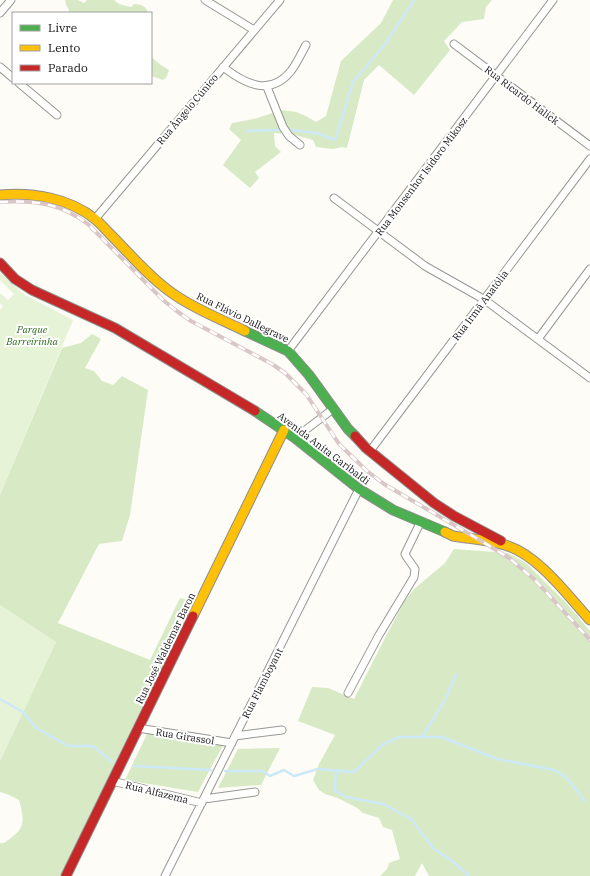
<svg xmlns="http://www.w3.org/2000/svg" width="590" height="876" font-family="'IBM Plex Serif',serif">
  <rect width="100%" height="100%" fill="#fdfcf7"/>
  <!-- green -->
  <path fill="#e7f3d7" d="M0,273l25,22 48,25 -73,175v-185l3,-4 -3,-3v-10l8,7 6,-6 -14,-14z
    M0,605l56,37 -56,119z"/>
  <!-- forest -->
  <path fill="#d8eac5" d="M65,0h13l6,3 3,-3h27l5,4 12,3 3,-3c6,0 12,2 14,8l-81,1 2,-3 -3,-5z
    M393,0h99l-6,7 -2,12 -22,3 -18,19 6,9 -36,45 -35,-30 -15,15 -17,68 -5,-1 -9,2 -17,-2 -3,-7 -22,-6 -17,-1 1,13 6,6 -26,20 4,6 -9,10 -27,-23 18,-25 -12,-11 3,-6 22,-4 28,-9 14,2 10,4 10,6 10,-6 15,-55 40,-38z
    M151,57l10,8 8,5 -3,8 -3,2 -12,-4z
    M92,334l9,5 -16,29 9,3 8,10 11,4 9,-9 26,14 -18,125 -8,26 -23,3 -41,79 92,37 30,-62 13,3 -132,275h-61v-33h4c20,-14 22,-18 15,-43l-12,-6 -7,-2v-31l56,-119 -56,-37v-110l62,-147 19,-5z
    M454,549l54,4 18,10 41,41 23,27v245h-161l-7,-13 -7,13h-35l7,-7 2,-6 11,-4 -8,-29 -9,-3 -4,-9 -16,-5 -6,-5 -19,-10 -13,-4 -6,-4 -6,-10 6,-16 16,-29 -37,-14 14,-34 16,1 26,11 30,-59 20,-38 10,-13 31,-26z
    M147,734l76,11 -25,47 -73,-12z
    M280,748l-19,37 -43,3 20,-39z"/>
  <g fill="none" stroke-linecap="round" stroke-linejoin="round">
    <!-- stream -->
    <path stroke="#cde8f7" stroke-width="2.5" d="M291,130l26,3 18,7 18,-58 33,-39 28,-43
      M246,131l33,-1
      M0,699l23,13 13,16 32,18h25l19,16
      M422,737l23,-37 11,-25
      M134,766l77,4
      M336,770l-1,21 11,6 37,7 28,15 23,30 17,11 18,16
      M225,771h37l8,5 14,-6 10,6 24,-7 36,3 28,-27 17,-8h43l55,22 57,11 12,7 19,24"/>
    <!-- street casing -->
    <g stroke="#979795" stroke-width="9">
      <path id="street" d="M205,0l49,30
        M0,13l11,-13
        M454,44l136,102
        M0,67l13,11
        M223,67c22,17 47,30 68,4 6,-8 10,-17 15,-26
        M19,83l38,32
        M267,87l16,40 6,9 11,9
        M334,198l91,68 60,34 105,78
        M95,219l185,-219
        M538,339l52,-70
        M288,351l265,-351
        M295,438l38,-29
        M370,451l220,-292
        M348,693l31,-58 35,-58 1,-8 -9,-13 -1,-2 15,-31
        M138,728l94,15
        M235,736l47,-6
        M112,781l90,22
        M204,799l51,-7
        M165,876l194,-387"/>
    </g>
    <!-- fast casing -->
    <g stroke="#8e8d8b" stroke-width="11">
      <path id="fast" d="M245,331l43,20 21,24 39,54 7,7
        M255,411l40,27 64,51 34,21 52,22"/>
    </g>
    <!-- slow casing -->
    <g stroke="#8e8d8b" stroke-width="11">
      <path id="slow" d="M0,195c33,-3 69,3 95,24 6,5 10,10 15,15 20,20 39,43 62,59 22,16 49,26 73,38
        M445,532l8,4c18,3 38,4 55,10 32,11 60,50 82,74
        M193,616l91,-186"/>
    </g>
    <!-- jam casing -->
    <g stroke="#8e8d8b" stroke-width="11">
      <path id="jam" d="M0,263l15,16 17,11 83,38 140,83
        M355,436l11,12 68,55 20,13 47,25
        M66,876l127,-260"/>
    </g>
    <!-- street -->
    <use href="#street" stroke="#fffffe" stroke-width="7"/>
    <!-- fast -->
    <use href="#fast" stroke="#4caf50" stroke-width="9"/>
    <!-- slow -->
    <use href="#slow" stroke="#ffc107" stroke-width="9"/>
    <!-- jam -->
    <use href="#jam" stroke="#c62828" stroke-width="9"/>
    <!-- rail casing -->
    <g stroke="#d9c6c7" stroke-width="4">
      <path id="rail" d="M0,202c35,-2 61,1 89,23l74,75 15,12 13,9 81,43 13,9 21,21 33,50 28,27 17,13 99,58 26,16 26,22 55,60"/>
    </g>
    <!-- rail -->
    <use href="#rail" stroke="#fff" stroke-width="2.5" stroke-dasharray="8" stroke-linecap="butt"/>
  </g>
  <g text-anchor="middle" stroke-width="4" stroke-linejoin="round" paint-order="stroke">
    <!-- street labels -->
    <g font-size="10" fill="#111" stroke="#fff">
      <text transform="translate(522 95) rotate(37)" y="4">Rua Ricardo Halick</text>
      <text transform="translate(187 109) rotate(-50)" y="4">Rua Ângelo Cúnico</text>
      <text transform="translate(421 176) rotate(-53)" y="4">Rua Monsenhor Isidoro Mikosz</text>
      <text transform="translate(480 305) rotate(-53)" y="4">Rua Irmã Anatólia</text>
      <text transform="translate(243 317) rotate(26)" y="4">Rua Flávio Dallegrave</text>
      <text transform="translate(324 448) rotate(37)" y="4">Avenida Anita Garibaldi</text>
      <text transform="translate(165 648) rotate(-64)" y="4">Rua José Waldemar Baron</text>
      <text transform="translate(262 683) rotate(-63)" y="4">Rua Flamboyant</text>
      <text transform="translate(185 736) rotate(9)" y="4">Rua Girassol</text>
      <text transform="translate(157 792) rotate(14)" y="4">Rua Alfazema</text>
    </g>
    <!-- park labels -->
    <g font-size="10" font-style="italic" fill="#2f6b1f" stroke="#fff">
      <text x="32" y="333">Parque<tspan x="32" dy="12">Barreirinha</tspan></text>
    </g>
  </g>
  <!-- legend -->
  <rect x="12" y="12" width="140" height="72" fill="#ffffff" stroke="#a0a0a0"/>
  <rect x="20" y="25" width="20" height="6" fill="#4caf50" stroke="#a0a0a0"/>
  <text x="48" y="32" font-size="12" fill="#111111">Livre</text>
  <rect x="20" y="45" width="20" height="6" fill="#ffc107" stroke="#a0a0a0"/>
  <text x="48" y="52" font-size="12" fill="#111111">Lento</text>
  <rect x="20" y="65" width="20" height="6" fill="#c62828" stroke="#a0a0a0"/>
  <text x="48" y="72" font-size="12" fill="#111111">Parado</text>
</svg>
